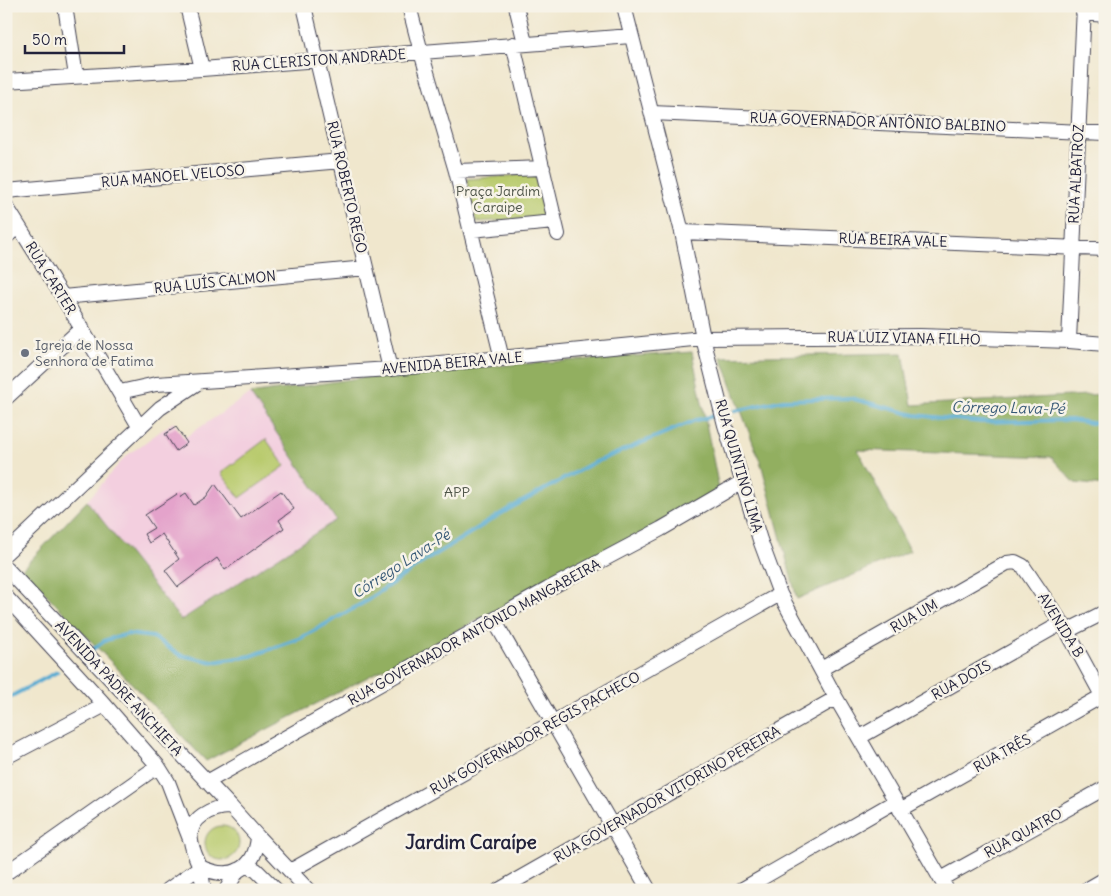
<svg xmlns="http://www.w3.org/2000/svg" width="1111" height="896" font-family="Delius,sans-serif">
  <rect width="100%" height="100%" fill="#f7f3e8"/>
  <filter id="ink" filterUnits="userSpaceOnUse"><feTurbulence type="fractalNoise" baseFrequency=".02" numOctaves="2"/><feDisplacementMap in="SourceGraphic" scale="10" xChannelSelector="R" yChannelSelector="G"/><feConvolveMatrix kernelMatrix="1 2 1 2 8 2 1 2 1" color-interpolation-filters="sRGB"/></filter>
  <filter id="wash" filterUnits="userSpaceOnUse"><feTurbulence type="fractalNoise" baseFrequency=".0096" numOctaves="4" result="noise"/><feDisplacementMap in="SourceGraphic" scale="20" xChannelSelector="R" yChannelSelector="G"/><feGaussianBlur stdDeviation="1.12" result="paint"/><feColorMatrix in="noise" values="0 0 0 0 0 0 0 0 0 0 0 0 0 0 0 0 0 1.4 0 .05"/><feComposite in="paint" operator="in"/></filter>
  <g filter="url(#wash)">
    <rect width="100%" height="100%" fill="#f0e7cd"/>
    <!-- built -->
    <path fill="#f3cfdf" d="M250,394l86,126 -155,100 -94,-119 38,-44 48,-35 11,16z"/>
    <!-- green -->
    <path fill="#b9cb6e" stroke="#6e7654" d="M535,174l9,44 -68,4 -9,-43z
      M266,439l19,27 -45,32 -19,-25z
      M205 843a17 17 0 1 1 34 0a17 17 0 1 1-34 0Z"/>
    <!-- forest -->
    <path fill="#92af61" stroke="#5a684e" d="M692,352l28,142 -514,267 -184,-192 65,-68 94,119 155,-100 -86,-126 143,-21z
      M903,353l9,52 193,-11v92l-30,-3 -24,-26 -193,-7 52,101 -113,48 -35,-132 -41,-110z"/>
    <g fill="none" stroke-linecap="round" stroke-linejoin="round">
      <!-- stream -->
      <path stroke="#56abd2" stroke-width="4" d="M735,411l48,-11 67,-2 65,17 66,7 90,-2 34,5
        M93,649l13,-9 22,-6 25,3 27,18 33,7 38,-6 50,-18 62,-35 54,-37 90,-56 84,-46 105,-44 18,-4
        M6,699l51,-27"/>
    </g>
    <g id="blocks">
      <!-- building -->
      <path fill="#e4a3cb" d="M176,427l11,16 -11,8 -11,-17z
        M215,484l26,35 40,-28 13,18 -15,11 5,8 -59,42 -8,-12 -39,29 -13,-17 14,-11 -17,-25 -13,9 -5,-9 10,-6 -9,-13 32,-21 3,3 6,-4 8,12 12,-8z"/>
    </g>
  </g>
  <g filter="url(#ink)">
    <use href="#blocks" fill-opacity="0" stroke="#414051" stroke-width="1"/>
    <g fill="none" stroke-linecap="round" stroke-linejoin="round">
      <!-- minor casing -->
      <g stroke="#414051" stroke-width="16">
        <path id="minor" d="M65,6l11,70
          M187,6l15,63
          M304,6l86,363
          M409,6l12,46 35,119 46,188
          M516,6l9,37
          M624,6l58,226 21,106 22,87 35,115 20,54 56,104 111,192
          M1083,13l22,2
          M513,44l45,190
          M6,81l196,-12 429,-33
          M652,113l453,20
          M456,171l87,-3
          M6,191l335,-30
          M6,206l57,91 77,131
          M471,230l83,-8
          M682,232l423,17
          M6,237l12,-11
          M63,297l303,-29
          M1069,341l15,-335
          M120,392l36,-8 234,-15 313,-31 217,-2 149,5 36,3
          M6,398l76,-70
          M6,553l154,-145 39,-26
          M6,568l225,239 27,30c-3,34 -28,44 -58,30 -3,-8 -8,-17 -9,-26 -4,-23 22,-35 40,-34
          M6,597l99,108 53,61 10,16 22,57
          M494,620l155,270
          M1067,631l38,-19
          M821,669l186,-106 8,-1 8,4 44,65 38,70
          M860,737l202,-114
          M6,757l99,-52
          M207,782l341,-193 113,-60 81,-47
          M900,810l202,-114 3,1
          M258,837l50,53
          M246,866l10,4 20,20
          M290,871l490,-277
          M6,873l152,-107
          M941,879l164,-91
          M168,890l32,-23 4,23
          M226,890l12,-20
          M499,890l337,-192
          M741,890l155,-89
          M1086,890l19,-11"/>
      </g>
      <!-- minor -->
      <use href="#minor" stroke="#fff" stroke-width="14"/>
    </g>
  </g>
  <!-- markers -->
  <circle fill="#6b7280" stroke="#f7f3e8" stroke-width="2" cx="25" cy="353" r="5"/>
  <g text-anchor="middle" stroke-width="5" stroke-linejoin="round" paint-order="stroke">
    <!-- street labels -->
    <g font-size="14" fill="#22223b" stroke="#f7f3e8">
      <text transform="translate(319 60) rotate(-4)" y="5">RUA CLERISTON ANDRADE</text>
      <text transform="translate(878 122) rotate(2)" y="5">RUA GOVERNADOR ANTÔNIO BALBINO</text>
      <text transform="translate(1076 174) rotate(-87)" y="5">RUA ALBATROZ</text>
      <text transform="translate(173 176) rotate(-5)" y="5">RUA MANOEL VELOSO</text>
      <text transform="translate(347 187) rotate(77)" y="5">RUA ROBERTO REGO</text>
      <text transform="translate(893 240) rotate(2)" y="5">RUA BEIRA VALE</text>
      <text transform="translate(51 278) rotate(58)" y="5">RUA CARTER</text>
      <text transform="translate(215 282) rotate(-6)" y="5">RUA LUÍS CALMON</text>
      <text transform="translate(904 338) rotate(1)" y="5">RUA LUIZ VIANA FILHO</text>
      <text transform="translate(452 363) rotate(-5)" y="5">AVENIDA BEIRA VALE</text>
      <text transform="translate(739 466) rotate(74)" y="5">RUA QUINTINO LIMA</text>
      <text transform="translate(914 616) rotate(-30)" y="5">RUA UM</text>
      <text transform="translate(1061 625) rotate(58)" y="5">AVENIDA B</text>
      <text transform="translate(474 632) rotate(-29)" y="5">RUA GOVERNADOR ANTÔNIO MANGABEIRA</text>
      <text transform="translate(961 680) rotate(-29)" y="5">RUA DOIS</text>
      <text transform="translate(119 688) rotate(47)" y="5">AVENIDA PADRE ANCHIETA</text>
      <text transform="translate(535 733) rotate(-29)" y="5">RUA GOVERNADOR REGIS PACHECO</text>
      <text transform="translate(1002 753) rotate(-29)" y="5">RUA TRÊS</text>
      <text transform="translate(667 794) rotate(-30)" y="5">RUA GOVERNADOR VITORINO PEREIRA</text>
      <text transform="translate(1023 833) rotate(-29)" y="5">RUA QUATRO</text>
    </g>
    <!-- park labels -->
    <g font-size="14" fill="#4f554a" stroke="#f7f3e8">
      <text x="498" y="196">Praça Jardim<tspan x="498" dy="16">Caraipe</tspan></text>
      <text x="457" y="497">APP</text>
    </g>
    <!-- worship labels -->
    <g font-size="14" fill="#5b616d" stroke="#f7f3e8" text-anchor="start">
      <text x="35" y="350">Igreja de Nossa<tspan x="35" dy="16">Senhora de Fatima</tspan></text>
    </g>
    <!-- water labels -->
    <g font-size="15" font-style="italic" fill="#375977" stroke="#f7f3e8">
      <text transform="translate(1008 408) rotate(1)" y="5">Córrego Lava-Pé</text>
      <text transform="translate(401 564) rotate(-33)" y="5">Córrego Lava-Pé</text>
    </g>
    <!-- district labels -->
    <g font-size="19" font-weight="bold" fill="#22223b" stroke="#f7f3e8">
      <text x="471" y="849">Jardim Caraípe</text>
    </g>
  </g>
  <!-- margin -->
  <rect width="1111" height="896" fill="none" stroke="#f7f3e8" stroke-width="25"/>
  <!-- scale -->
  <path d="M25 45v8h99v-8" fill="none" stroke="#22223b" stroke-width="2.5"/>
  <text x="32" y="45" font-size="15" fill="#22223b" stroke="#f7f3e8" stroke-width="4" paint-order="stroke">50 m</text>
</svg>
